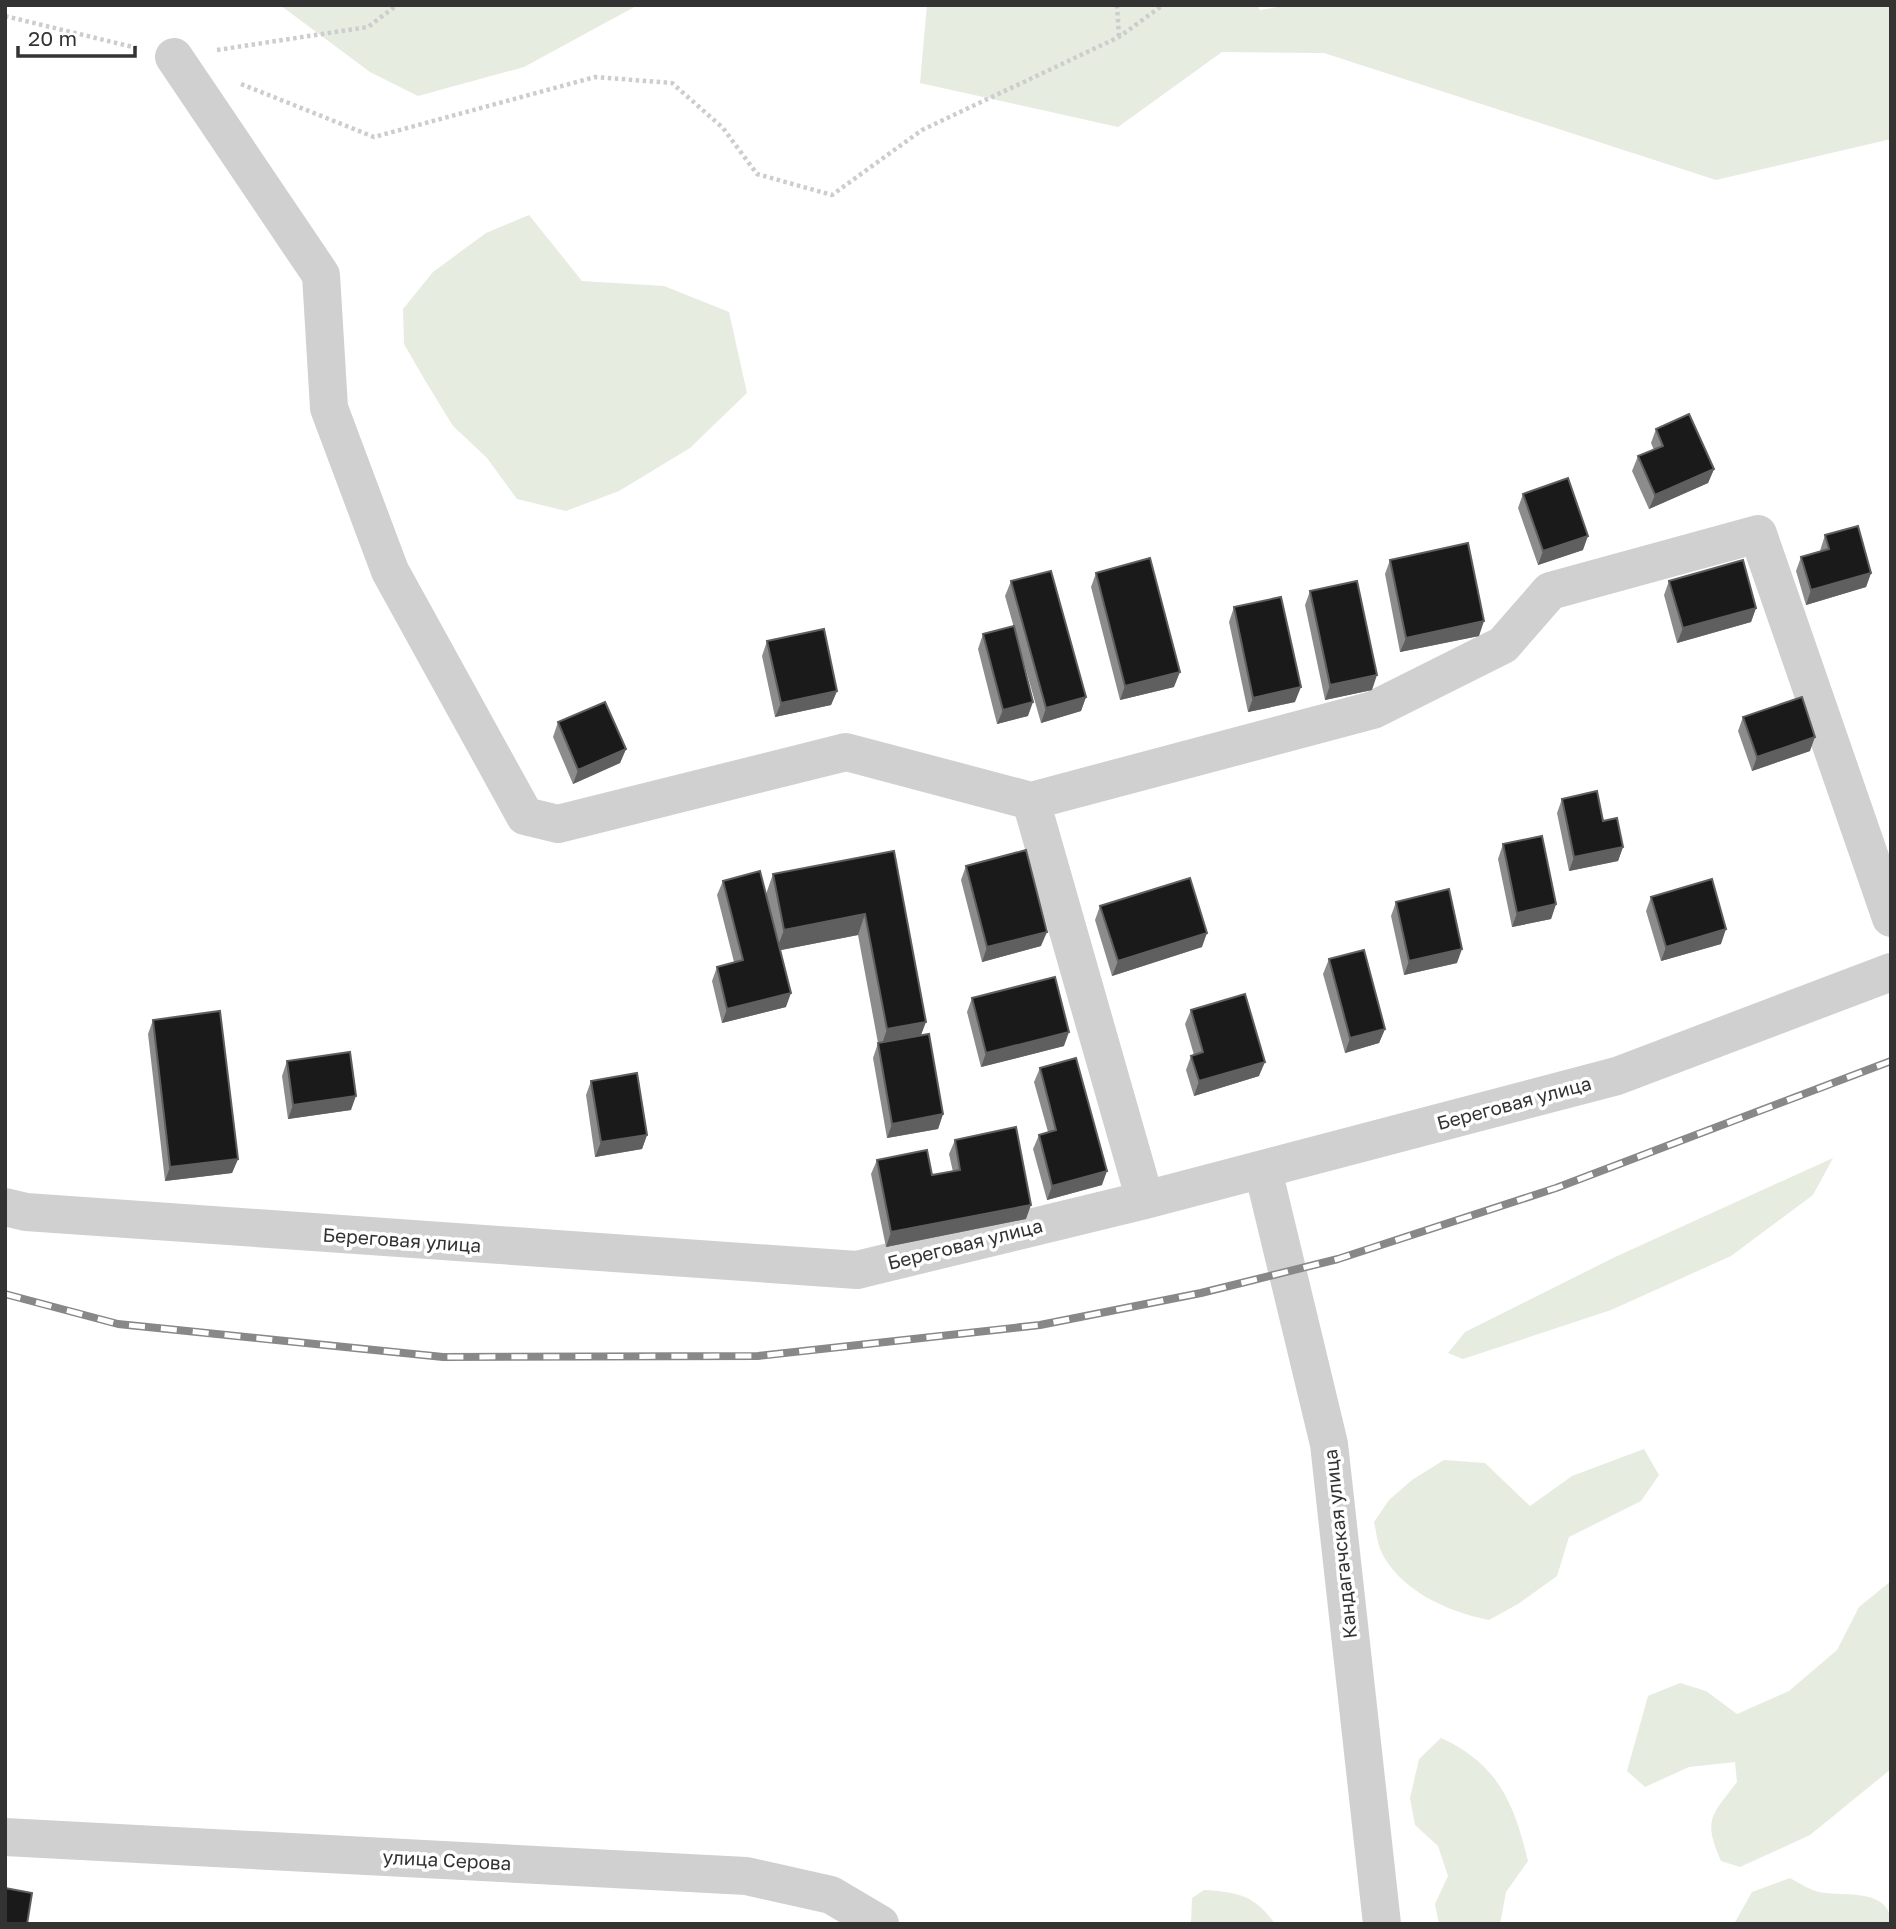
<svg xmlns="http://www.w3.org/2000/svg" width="1896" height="1929" font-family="'Golos Text',sans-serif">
  <rect width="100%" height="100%" fill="#fff"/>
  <!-- green -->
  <path fill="#e6ecdf" d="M280,5h358l-114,62 -106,29 -48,-24z
    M927,5h330l3,5 29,-5h602v134l-175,41 -392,-127 -102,-1 -104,75 -198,-44z
    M529,215l53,66 82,5 65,26 18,81 -57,55 -71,43 -53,20 -49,-12 -30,-41 -34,-32 -27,-44 -22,-38 -1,-35 30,-37 53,-39z
    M1833,1158l-20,37 -82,61 -120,54 -148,49 -15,-6 17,-21 150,-75z
    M1644,1449l15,26 -18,26 -72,36 -12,39 -39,28 -29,16c-41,-8 -91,-30 -109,-71 -3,-8 -4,-19 -6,-27l15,-22 23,-20 32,-20 41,3 45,43 42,-30z
    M1891,1581v188l-81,66 -70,32 -19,-6c-18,-41 -10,-45 16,-79l-2,-20 -46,5 -44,20 -18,-16 21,-75 32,-13 26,8 31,23 52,-23 48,-41 22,-43z
    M1441,1738c57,26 73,65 87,123l-22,31 -6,32h-61l-4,-20 13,-28 -10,-30 -23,-21 -5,-27 9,-39z
    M1790,1878c9,5 20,12 29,14 24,5 72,-5 72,32h-157l18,-32z
    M1204,1890c33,2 51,5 71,34h-84l1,-26z"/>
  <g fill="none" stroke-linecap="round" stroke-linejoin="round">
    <!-- path -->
    <path stroke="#cdcdcd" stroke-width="4.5" stroke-dasharray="3.5 3.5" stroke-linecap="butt" d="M1117,5l2,32
      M5,16l132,32
      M217,50l151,-23 29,-22
      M241,84l133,53 221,-60 77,6 51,45 34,46 75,21 90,-65 197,-93 44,-32"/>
    <!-- minor -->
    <path stroke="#d0d0d0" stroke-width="38" d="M174,57l147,218 8,133 61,163 135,245 33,8 288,-72 185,49 342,-91 130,-65 47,-54 208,-57 133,384
      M1031,801l114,399
      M1263,1170l66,274 53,480
      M5,1207l21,5 831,58 288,-70 472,-124 274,-104
      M5,1837l741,39 85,19 49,29"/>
    <!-- rail casing -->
    <g stroke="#888" stroke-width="8">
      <path id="rail" d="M5,1294l113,30 325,33 315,-1 282,-31 161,-32 137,-34 218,-71 335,-127"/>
    </g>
    <!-- rail -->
    <use href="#rail" stroke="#fff" stroke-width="5" stroke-dasharray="16" stroke-linecap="butt"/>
  </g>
  <!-- wall -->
  <path fill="#8c8c8c" d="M1656,429l58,40 -6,14 -59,26 -17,-38 6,-15 16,-6 -3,-7z
    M1523,494l60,56 -45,15 -20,-57z
    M1825,535l46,38 -5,14 -60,18 -10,-34 5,-14 19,-6z
    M1390,560l89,76 -79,16 -15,-78z
    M1096,573l78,114 -54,13 -29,-113z
    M1011,581l75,116 -5,14 -40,12 -36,-127z
    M1669,581l87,27 -5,14 -74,21 -13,-48z
    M1310,591l62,99 -47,10 -20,-95z
    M1234,607l61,95 -47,10 -19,-90z
    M983,634l45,82 -31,8 -19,-75z
    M767,641l70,50 -6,14 -56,12 -13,-61z
    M1743,717l67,34 -58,20 -14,-40z
    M558,722l68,27 -6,14 -47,21 -20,-47z
    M1562,799l41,22 20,26 -5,14 -49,10 -12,-58z
    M1503,844l53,60 -5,15 -39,8 -14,-68z
    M894,851l27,185 22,78 -5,15 -51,9 -14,-80 5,-15 -20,-108 -77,15 5,57 -64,16 -10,-42 5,-14 17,-5 -17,-67 6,-14 43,13 7,-20z
    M966,866l75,80 -59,16 -21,-82z
    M1651,897l70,47 -60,17 -15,-50z
    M1396,902l61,61 -53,12 -13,-59z
    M1100,906l102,41 -90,29 -17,-56z
    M1329,959l56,70 -6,14 -34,10 -22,-79z
    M972,998l92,48 -83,21 -14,-55z
    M1191,1010l68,66 -65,20 -8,-26 5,-14 3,-1 -9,-31z
    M153,1020l85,139 -6,14 -67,8 -17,-147z
    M287,1061l64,49 -63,9 -6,-43z
    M1040,1068l62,117 -55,15 -14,-51 6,-14 9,-3 -14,-50z
    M591,1081l56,54 -5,14 -47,8 -9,-62z
    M955,1140l71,79 -140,28 -15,-73 6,-14 55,15 21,-3 -4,-18z"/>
  <!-- shaded-wall -->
  <path fill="#5f5f5f" d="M1714,469l-6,14 -59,26 6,-14z
    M1588,536l-5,14 -45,15 5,-14z
    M1871,573l-5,14 -60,18 5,-15z
    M1756,608l-5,14 -74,21 6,-15z
    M1484,621l-5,15 -79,16 6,-14z
    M1180,672l-6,15 -54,13 5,-14z
    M1377,675l-5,15 -47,10 5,-15z
    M1301,687l-6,15 -47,10 5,-14z
    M837,691l-6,14 -56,12 6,-14z
    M1086,697l-5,14 -40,12 5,-15z
    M1033,702l-5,14 -31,8 6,-14z
    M1815,737l-5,14 -58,20 5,-14z
    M626,749l-6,14 -47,21 5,-14z
    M1623,847l-5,14 -49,10 5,-14z
    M1556,904l-5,15 -39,8 5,-14z
    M865,914l-7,21 -82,16 8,-21z
    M1726,929l-5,15 -60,17 5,-14z
    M1047,932l-6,14 -59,16 5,-15z
    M1207,933l-5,14 -90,29 6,-15z
    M1462,949l-5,14 -53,12 5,-14z
    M791,993l-5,14 -64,16 5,-14z
    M926,1022l-8,21 -38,7 7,-21z
    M1385,1029l-6,14 -34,10 5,-15z
    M1069,1032l-5,14 -83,21 5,-14z
    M1265,1062l-6,14 -65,20 5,-15z
    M356,1096l-5,14 -63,9 5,-14z
    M943,1114l-5,15 -51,9 5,-14z
    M647,1135l-5,14 -47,8 6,-15z
    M238,1159l-6,14 -67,8 5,-14z
    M1107,1171l-5,14 -55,15 5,-14z
    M1031,1205l-5,14 -140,28 5,-15z"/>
  <!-- building -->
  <path fill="#1a1a1a" stroke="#5f5f5f" stroke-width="2" d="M1689,414l25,55 -59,26 -17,-39 25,-10 -7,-17z
    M1568,478l20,58 -45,15 -20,-57z
    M1858,526l13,47 -60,17 -10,-33 28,-8 -4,-14z
    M1468,543l16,78 -78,17 -16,-78z
    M1150,558l30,114 -55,14 -29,-113z
    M1743,560l13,48 -73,20 -14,-47z
    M1051,571l35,126 -40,11 -35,-127z
    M1357,581l20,94 -47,10 -20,-94z
    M1281,597l20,90 -48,11 -19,-91z
    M1014,626l19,76 -30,8 -20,-76z
    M824,629l13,62 -56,12 -14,-62z
    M1802,697l13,40 -58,20 -14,-40z
    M605,702l21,47 -48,21 -20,-48z
    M1597,791l6,30 14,-3 6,29 -49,10 -12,-58z
    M1542,836l14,68 -39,9 -14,-69z
    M1026,850l21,82 -60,15 -21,-81z
    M894,851l32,171 -39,7 -22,-115 -81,16 -11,-56z
    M760,871l31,122 -64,16 -10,-42 26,-7 -20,-79z
    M1190,878l17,55 -89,28 -18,-55z
    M1712,879l14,50 -60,18 -15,-50z
    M1449,889l13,60 -53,12 -13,-59z
    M1364,950l21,79 -35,9 -21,-79z
    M1055,977l14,55 -83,21 -14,-55z
    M1245,994l20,68 -66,19 -8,-25 12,-4 -12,-42z
    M220,1011l18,148 -68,8 -17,-147z
    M929,1034l14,80 -51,10 -14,-81z
    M350,1052l6,44 -63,9 -6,-44z
    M1076,1058l31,113 -55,15 -13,-51 17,-5 -16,-62z
    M637,1073l10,62 -46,7 -10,-61z
    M1016,1127l15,78 -140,27 -14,-72 50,-10 5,25 28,-5 -5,-30z
    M5,1888l27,5 -5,31h-22z"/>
  <g text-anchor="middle" stroke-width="7" stroke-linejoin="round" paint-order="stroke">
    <!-- street labels -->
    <g font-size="19" fill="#333" stroke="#fff">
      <text transform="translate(1514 1103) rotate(-15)" y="7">Береговая улица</text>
      <text transform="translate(402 1240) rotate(4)" y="7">Береговая улица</text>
      <text transform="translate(965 1244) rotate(-14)" y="7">Береговая улица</text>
      <text transform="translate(1340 1544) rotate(-96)" y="7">Кандагачская улица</text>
      <text transform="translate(447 1860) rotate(3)" y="7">улица Серова</text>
    </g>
  </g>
  <!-- border -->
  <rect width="1896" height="1929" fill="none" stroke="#333333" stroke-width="14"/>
  <!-- scale -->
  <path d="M18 46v10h117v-10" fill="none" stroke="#333333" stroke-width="3.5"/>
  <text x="28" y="46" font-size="21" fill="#333333" stroke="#ffffff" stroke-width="5" paint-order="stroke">20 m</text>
</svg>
